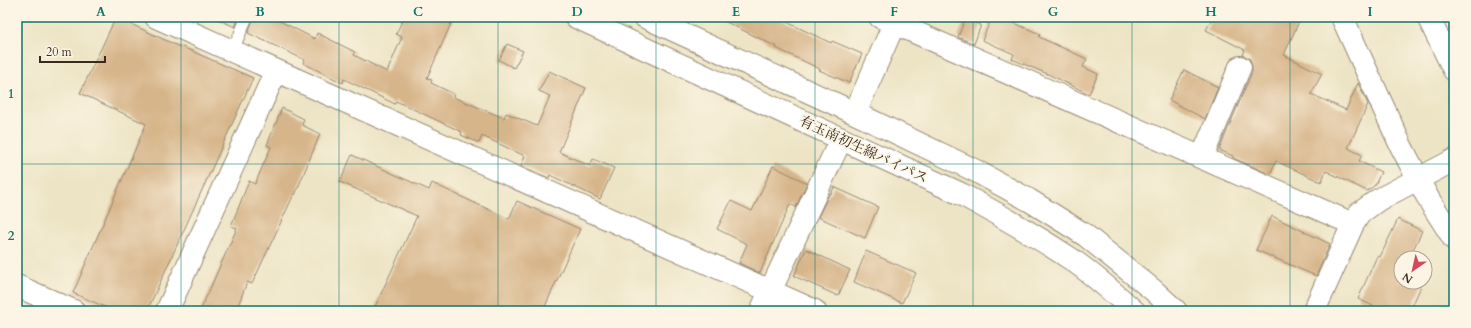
<svg xmlns="http://www.w3.org/2000/svg" width="1471" height="328" font-family="Cardo,'Noto Serif JP',serif">
  <rect width="100%" height="100%" fill="#fcf5e5"/>
  <filter id="ink" filterUnits="userSpaceOnUse"><feTurbulence type="fractalNoise" baseFrequency=".025" numOctaves="2"/><feDisplacementMap in="SourceGraphic" scale="8" xChannelSelector="R" yChannelSelector="G"/><feConvolveMatrix kernelMatrix="1 2 1 2 8 2 1 2 1" color-interpolation-filters="sRGB"/></filter>
  <filter id="wash" filterUnits="userSpaceOnUse"><feTurbulence type="fractalNoise" baseFrequency=".012" numOctaves="4" result="noise"/><feDisplacementMap in="SourceGraphic" scale="16" xChannelSelector="R" yChannelSelector="G"/><feGaussianBlur stdDeviation="0.9" result="paint"/><feColorMatrix in="noise" values="0 0 0 0 0 0 0 0 0 0 0 0 0 0 0 0 0 1.4 0 .05"/><feComposite in="paint" operator="in"/></filter>
  <g filter="url(#wash)">
    <rect width="100%" height="100%" fill="#ede4c5"/>
    <g id="blocks">
      <!-- building -->
      <path fill="#d7b58a" d="M116,17l64,30v-1l73,32 -106,233h-33l-41,-18 73,-169 -66,-31z
        M213,17h26l-4,10z
        M254,17h18l43,22 2,-6 38,19 -1,3 33,17 15,-35 -6,-3 8,-17h50l-27,61 5,2 -1,3 23,11 -1,3 51,21 2,-5 31,13 13,-30 -11,-5 10,-20 37,17 -27,64 31,14 3,-7 21,9 -14,31 -50,-24 -1,3 -28,-12 4,-10 -43,-20 -3,7 -18,-8 1,-3 -66,-31 -1,3 -51,-25 -1,4 -40,-20 2,-3 -57,-27z
        M716,17h60l55,26 1,-2 30,13 -13,29 -30,-13 1,-1 -44,-21 1,-1z
        M992,17h8l40,17 -1,3 48,22 -4,8 15,7 -9,20 -39,-19 -38,-16 2,-5 -32,-14z
        M1213,17h88l-17,38 38,19 -11,20 35,16 12,-27 10,21 -20,44 14,7 -3,6 22,11 -6,13 -8,6 -41,-20 -5,11 -45,-21 -6,13 -37,-16v-2l-14,-6 33,-78v-6l-2,-7 -7,-4 2,-5 -39,-20z
        M965,19l16,6 -7,19 -16,-7z
        M507,44l16,7 -9,17 -15,-8z
        M1184,70l34,17 -13,32 -36,-19z
        M282,108l22,11 -2,6 18,9 -16,39 -9,22 -1,-1 -42,90 -5,-2 -11,29h-36l37,-83 -6,-2 18,-45 6,3 16,-37 -4,-2z
        M352,155l77,35 3,-7 77,36 8,-18 63,28 -37,82h-170l44,-95 -77,-34z
        M773,166l34,17 -11,24 -6,-3 -30,69 -21,-10 8,-19 -30,-15 14,-28 21,10z
        M834,187l44,20 -13,31 -47,-21 11,-23h2z
        M1272,216l58,28 -14,32 -60,-26z
        M1398,219l24,12 -13,27h-8v17l-3,7h25l-13,29h-26l-26,-12 19,-43 3,1z
        M806,249l44,21 -12,26 -44,-20z
        M866,251l50,22 -14,30 -48,-21z"/>
    </g>
  </g>
  <g filter="url(#ink)">
    <use href="#blocks" fill-opacity="0" stroke="#948772" stroke-width="1"/>
    <g fill="none" stroke-linecap="round" stroke-linejoin="round">
      <!-- lane casing -->
      <g stroke="#948772" stroke-width="13">
        <path id="lane" d="M233,50l14,-33"/>
      </g>
      <!-- street casing -->
      <g stroke="#948772" stroke-width="24">
        <path id="street" d="M156,17l659,294
          M880,17l473,207 -39,87
          M1342,17l59,129 28,54 25,39
          M855,113l42,-96
          M1202,157l38,-90
          M1353,224l7,-11 18,-13 76,-40
          M17,286l57,25
          M167,311l109,-240
          M761,311l80,-172"/>
      </g>
      <!-- secondary casing -->
      <g stroke="#948772" stroke-width="24">
        <path id="secondary" d="M576,17l385,177c37,20 74,41 110,65 22,15 43,34 63,52
          M645,17l210,96 119,57 55,30 56,35 68,55 23,21"/>
      </g>
      <!-- highway casing -->
      <g stroke="#948772" stroke-width="24">
        <path id="highway" d="M1428,17l26,53"/>
      </g>
      <!-- lane -->
      <use href="#lane" stroke="#fff" stroke-width="11"/>
      <!-- street -->
      <use href="#street" stroke="#fff" stroke-width="22"/>
      <!-- secondary -->
      <use href="#secondary" stroke="#fff" stroke-width="22"/>
      <!-- highway -->
      <use href="#highway" stroke="#fff" stroke-width="22"/>
    </g>
  </g>
  <!-- grid -->
  <path fill="none" stroke="#0f766e" stroke-width="1" stroke-opacity="0.55" d="M181,17v294M339,17v294M498,17v294M656,17v294M815,17v294M973,17v294M1132,17v294M1290,17v294M17,164h1437"/>
  <g text-anchor="middle" stroke-width="3.5" stroke-linejoin="round" paint-order="stroke">
    <!-- street labels -->
    <g font-size="14" fill="#3b2a1e" stroke="#fcf5e5">
      <text transform="translate(864 149) rotate(25)" y="5">有玉南初生線バイパス</text>
    </g>
  </g>
  <!-- margin -->
  <rect width="1471" height="328" fill="none" stroke="#fcf5e5" stroke-width="44"/>
  <!-- north arrow -->
  <g transform="translate(1413 270) rotate(214)"><circle r="19" fill="#fcf5e5" stroke="#afa495"/>
  <path d="M0-3L7 15L0 10L-7 15Z" fill="#d1495b"/>
  <text y="-6" font-size="11" font-weight="bold" text-anchor="middle" fill="#3b2a1e">N</text>
  </g>
  <!-- scale -->
  <path d="M40 56v6h65v-6" fill="none" stroke="#3b2a1e" stroke-width="2"/>
  <text x="46" y="56" font-size="12" fill="#3b2a1e" stroke="#fcf5e5" stroke-width="3" paint-order="stroke">20 m</text>
  <rect x="22" y="22" width="1427" height="284" fill="none" stroke="#0f766e" stroke-width="1.5"/>
  <g font-size="13" text-anchor="middle" font-weight="bold" fill="#0f766e">
    <text x="101" y="16">A</text>
    <text x="260" y="16">B</text>
    <text x="418" y="16">C</text>
    <text x="577" y="16">D</text>
    <text x="736" y="16">E</text>
    <text x="894" y="16">F</text>
    <text x="1053" y="16">G</text>
    <text x="1211" y="16">H</text>
    <text x="1370" y="16">I</text>
    <text x="11" y="98">1</text>
    <text x="11" y="240">2</text>
  </g>
</svg>
